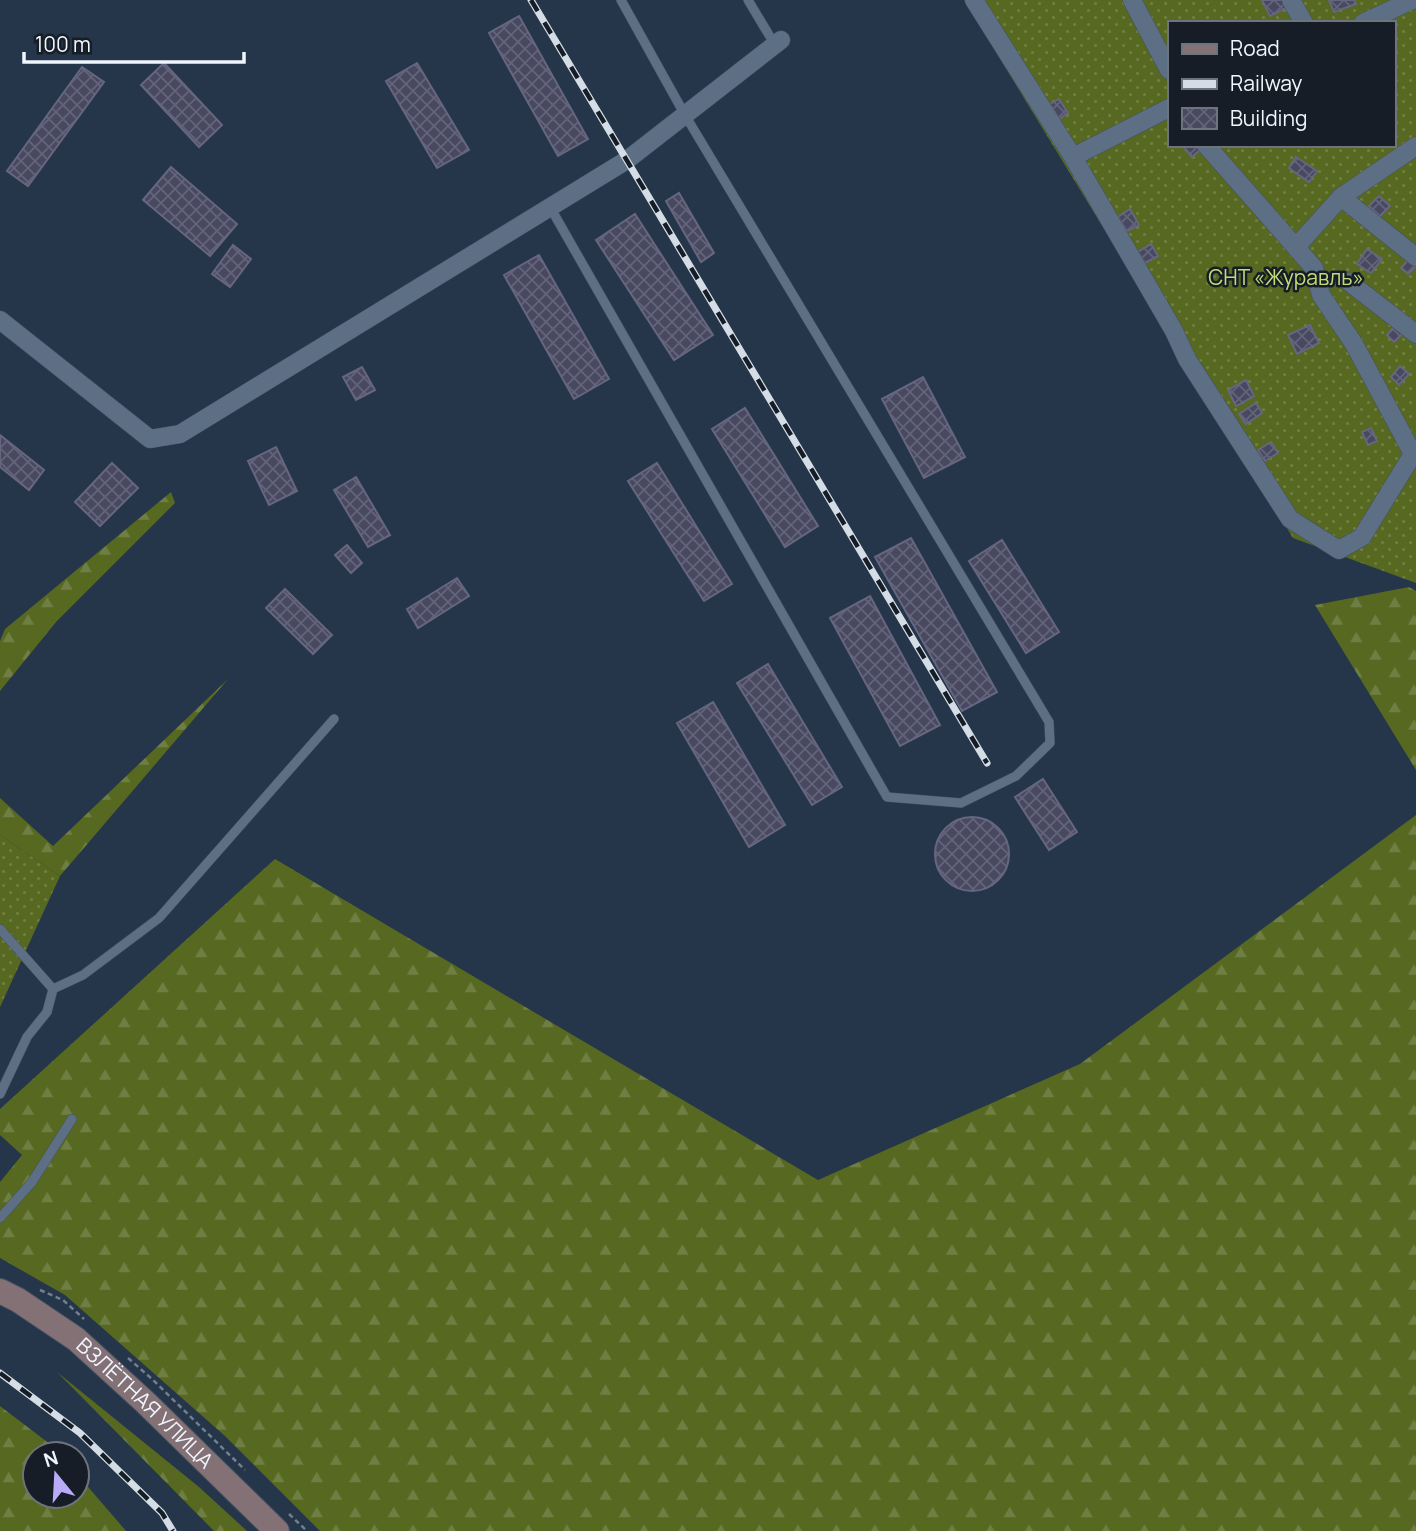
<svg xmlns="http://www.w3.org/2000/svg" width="1416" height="1531" font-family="Manrope,sans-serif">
  <defs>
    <pattern id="forest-firs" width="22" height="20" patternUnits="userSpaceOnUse" patternTransform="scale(1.75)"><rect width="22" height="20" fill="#576821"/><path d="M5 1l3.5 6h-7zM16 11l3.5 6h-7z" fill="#6f7e42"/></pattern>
    <pattern id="garden-dots" width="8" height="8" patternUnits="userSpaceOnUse" patternTransform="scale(1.75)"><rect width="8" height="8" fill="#576821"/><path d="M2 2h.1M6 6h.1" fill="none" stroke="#6f7e42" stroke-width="1.8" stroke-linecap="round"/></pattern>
    <pattern id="building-cross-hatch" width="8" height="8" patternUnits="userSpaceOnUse" patternTransform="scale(1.75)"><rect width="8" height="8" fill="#484861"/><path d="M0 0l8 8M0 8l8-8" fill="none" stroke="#636379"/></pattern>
  </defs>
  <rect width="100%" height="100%" fill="#25364a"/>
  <!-- forest -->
  <path fill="url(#forest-firs)" d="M171,492l4,11 -119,119 -56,69v-50l5,-12z
    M1409,587l7,4v179l-101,-165z
    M228,679l-168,197 -60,-41v-37l53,48z
    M1416,815v716h-1096l-95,-95 -160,-141 -65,-37v-76l22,-27 -22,-20v-26l275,-250 543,321 262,-116z
    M57,1372l142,115 48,44h-33z
    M0,1406l55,42 5,6h-25v42h42v-22l49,57h-126z"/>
  <!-- garden -->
  <path fill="url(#garden-dots)" fill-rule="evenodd" d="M964,0h452v583l-123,-45zM1169,23h224v122h-224z
    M0,835l60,41 -60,131z"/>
  <!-- building -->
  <path fill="url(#building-cross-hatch)" stroke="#666681" stroke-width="2" d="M1262,0h22l4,7 -18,9z
    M1329,0h25l2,4 -22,8z
    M519,16l69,123 -30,17 -69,-123z
    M164,63l58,62 -23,22 -58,-62z
    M417,63l52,87 -32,18 -51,-87z
    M82,67l22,15 -76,104 -21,-15z
    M1059,99l9,14 -9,6 -9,-15z
    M1182,145h17l3,3 -10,9z
    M1296,157l21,14 -8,11 -20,-14z
    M171,167l66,57 -27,32 -67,-56z
    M679,193l35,60 -13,9 -35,-61z
    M1379,196l11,10 -10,10 -11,-10z
    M1130,209l9,16 -12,6 -9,-14z
    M635,214l78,121 -39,25 -78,-120z
    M1151,244l7,12 -13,7 -7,-11z
    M233,245l18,14 -21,28 -18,-13z
    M1367,249l15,10 -11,14 -14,-9z
    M539,255l70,124 -35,20 -70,-124z
    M1410,258l6,5v3l-8,8 -7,-6z
    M1310,325l9,18 -22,11 -9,-19z
    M1395,326l8,7 -9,9 -7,-7z
    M1400,366l9,8 -10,11 -8,-8z
    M362,367l13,23 -19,10 -13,-23z
    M923,377l42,80 -41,21 -42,-79z
    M1246,380l8,16 -18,10 -8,-16z
    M1256,403l6,10 -16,11 -7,-10z
    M745,408l73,118 -33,21 -73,-118z
    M1371,428l6,13 -9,4 -6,-13z
    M0,435l44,35 -15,20 -29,-23z
    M1271,442l7,11 -13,8 -7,-11z
    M276,447l21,44 -28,14 -21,-44z
    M112,463l26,25 -38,38 -25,-24z
    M657,463l75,121 -28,17 -76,-120z
    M356,477l34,58 -22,12 -34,-57z
    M911,538l86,154 -35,19 -87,-154z
    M1002,540l57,92 -33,21 -57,-92z
    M347,545l15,18 -11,10 -16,-18z
    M457,578l12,18 -51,32 -11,-19z
    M285,589l47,46 -19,19 -47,-46z
    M870,596l70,129 -40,21 -70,-128z
    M768,664l74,123 -30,18 -75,-122z
    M713,702l72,123 -36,22 -72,-124z
    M1043,779l34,53 -28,18 -34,-53z
    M935 854a37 37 0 1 1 74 0a37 37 0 1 1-74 0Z"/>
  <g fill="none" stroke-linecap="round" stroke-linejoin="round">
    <!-- lane casing -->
    <g stroke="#445160" stroke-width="10">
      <path id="lane" d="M748,0l27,45
        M550,207l337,590 74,6 55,-27 34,-33 -1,-21 -364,-607 -64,-115
        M0,929l53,60 30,-14 76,-57 175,-199
        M0,1094l27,-57 20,-25 6,-23
        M0,1218l32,-36 40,-63"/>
    </g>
    <!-- street casing -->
    <g stroke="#445160" stroke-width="19">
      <path id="street" d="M974,0l99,157 101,174 13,28 103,160 49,31 23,-13 51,-83
        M1132,0l37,70
        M1291,0l13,23
        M1363,23l49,-23
        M1206,145l108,123 7,27 33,49 59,110 3,1
        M1073,157l96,-49
        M1341,197l75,60
        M1296,247l45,-50 75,-51
        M1349,282l67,52
        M0,320l150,119 30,-5 447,-274 154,-120"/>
    </g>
    <!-- secondary casing -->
    <g stroke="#445160" stroke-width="26">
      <g id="secondary">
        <path id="s1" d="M0,1291l18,9 58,39 69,63 132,129"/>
      </g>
    </g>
    <!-- path -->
    <path stroke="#727f8e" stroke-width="2.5" stroke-dasharray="5 3.5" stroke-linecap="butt" d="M40,1290l23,10 21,19
      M128,1358l24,21 93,91
      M289,1514l18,17"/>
    <!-- lane -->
    <use href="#lane" stroke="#5c6f85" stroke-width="9"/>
    <!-- street -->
    <use href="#street" stroke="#5c6f85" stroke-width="18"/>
    <!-- secondary -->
    <use href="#secondary" stroke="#847176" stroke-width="24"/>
    <!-- rail casing -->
    <g stroke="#d4dde5" stroke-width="7">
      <path id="rail" d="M531,0l456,763
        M0,1373l80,60 82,80 11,18"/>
    </g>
    <!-- rail -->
    <use href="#rail" stroke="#161d26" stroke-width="4.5" stroke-dasharray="13" stroke-linecap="butt"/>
  </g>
  <g text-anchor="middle" stroke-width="5" stroke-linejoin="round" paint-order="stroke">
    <!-- park labels -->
    <g font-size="21" fill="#c1dd78" stroke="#161d26">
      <text x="1286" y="285">СНТ «Журавль»</text>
    </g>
    <!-- street labels -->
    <g font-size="21" fill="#eff6fd" stroke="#161d26">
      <text dy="7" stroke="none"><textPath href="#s1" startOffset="184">ВЗЛЁТНАЯ УЛИЦА</textPath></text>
    </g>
  </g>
  <!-- legend -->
  <rect x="1168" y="21" width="228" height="126" fill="#161d26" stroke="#6d747c" stroke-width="2"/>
  <rect x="1182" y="44" width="35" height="10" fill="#847176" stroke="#6d747c" stroke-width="2"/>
  <text x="1230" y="56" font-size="21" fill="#eff6fd">Road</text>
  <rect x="1182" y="79" width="35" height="10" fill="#d4dde5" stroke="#6d747c" stroke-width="2"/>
  <text x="1230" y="91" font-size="21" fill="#eff6fd">Railway</text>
  <rect x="1182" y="108" width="35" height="21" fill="url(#building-cross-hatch)" stroke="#6d747c" stroke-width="2"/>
  <text x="1230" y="126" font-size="21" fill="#eff6fd">Building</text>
  <!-- north arrow -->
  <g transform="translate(56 1475) rotate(342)"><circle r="33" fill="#161d26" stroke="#6d747c" stroke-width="2"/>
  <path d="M0-5L12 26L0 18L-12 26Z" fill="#b9abf7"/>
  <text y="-10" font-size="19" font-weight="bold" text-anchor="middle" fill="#eff6fd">N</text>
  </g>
  <!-- scale -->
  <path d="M24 52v10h220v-10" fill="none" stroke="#eff6fd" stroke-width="3.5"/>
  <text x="35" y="52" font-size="21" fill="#eff6fd" stroke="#161d26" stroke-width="5" paint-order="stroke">100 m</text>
</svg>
